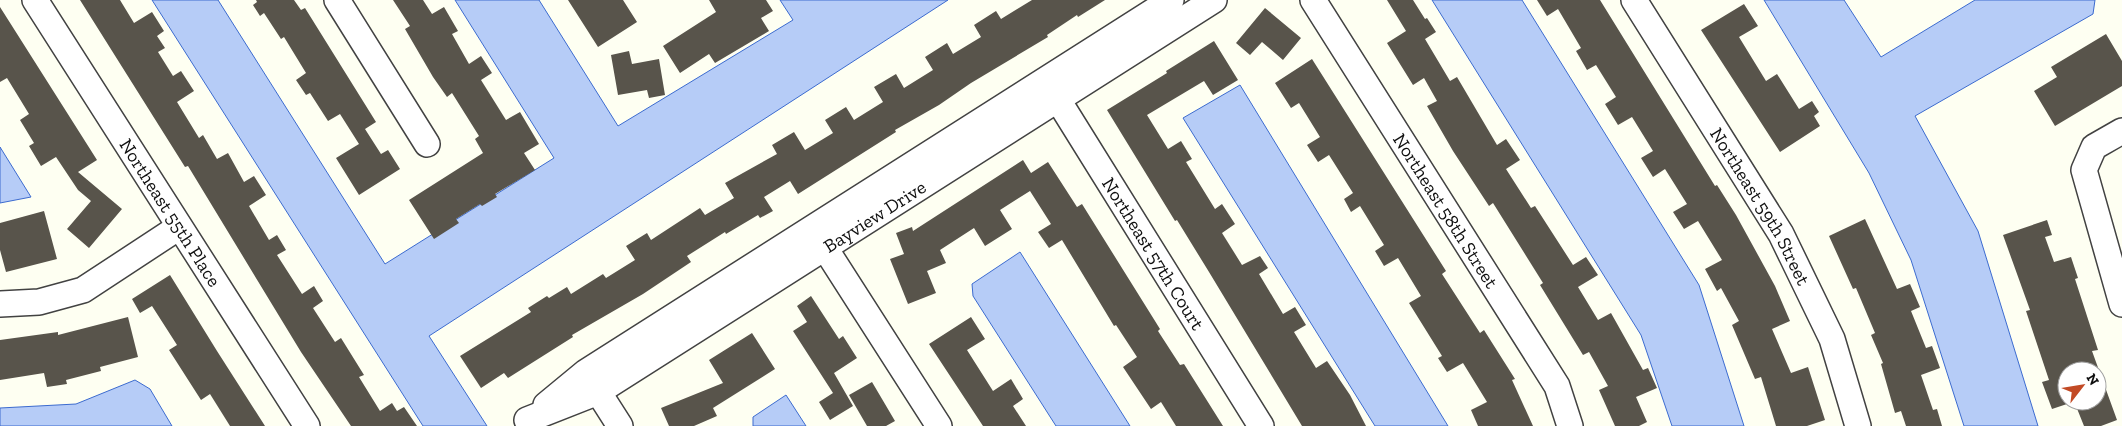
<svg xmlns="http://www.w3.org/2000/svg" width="2122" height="426" font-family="'Zilla Slab',serif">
  <rect width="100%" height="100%" fill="#fefff2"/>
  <!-- water -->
  <path fill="#b6ccf7" stroke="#3c6bcf" d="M152,0h66l167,264 169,-106 -99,-158h84l79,126 175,-106 -13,-20h168l-519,336 58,90h-64z
    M1432,0h90l177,285 45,141h-72l-31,-91z
    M1764,0h80l37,57 94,-57h120l-2,14 -178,102 63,115 60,195h-74l-53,-166 -42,-87z
    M1240,85l208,341h-73l-192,-308z
    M0,147l31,50 -31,6z
    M1020,252l110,174h-74l-83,-130 -1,-12z
    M135,380l15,9 22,37h-172v-18l76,-4z
    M786,395l20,31h-53v-9z"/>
  <!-- building -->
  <path fill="#58544b" d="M80,0h40l14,23 18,-11 12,19 -7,5 8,12 -7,4 15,24 8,-5 13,20 -17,11 22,36 4,-3 14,24 11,-6 16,29 10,-6 12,19 -17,11 20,34 8,-5 9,15 -9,5 25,39 12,-8 9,15 -10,7 22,34 6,-4 23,37 -5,2 21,34 12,-8 5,8 7,-4 13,19h-66l-50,-74 -113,-186 -3,1z
    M256,0h38l7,10 4,-2 71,114 -11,7 16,25 7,-4 12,19 -41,26 -23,-37 23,-14 -19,-30 -12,7 -18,-28 -4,2 -10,-15 10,-7 -22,-36 -3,2 -17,-26 -4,3 -7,-11 4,-3z
    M393,0h30l9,14 12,-7 14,24 -6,3 17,30 12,-8 11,17 -11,7 25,40 14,-8 19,32 -15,9 11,17 -40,24 2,3 -15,9 -2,-2 -24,15 3,4 -25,16 -25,-39 74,-47 -8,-14 4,-3 -27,-43 -5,4 -14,-20 -28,-48 5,-3z
    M568,0h55l14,22 -39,25z
    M709,0h57l7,11 -12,7 8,13 -54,32 -6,-9 -29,19 -17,-27 53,-34z
    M1032,0h73l-27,17 -1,-2 -30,20 1,2 -77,46 -32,22 -44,25 1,2 -98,62 -8,-13 -26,16 9,14 -13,7 -2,-3 -32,19 -1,-2 -38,24 4,6 -48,32 -71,41 1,2 -65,41 -4,-5 -23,15 -21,-32 71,-44 -3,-4 19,-12 2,2 18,-11 4,7 32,-20 3,4 29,-18 -9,-14 21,-13 4,7 49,-32 5,7 29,-17 -9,-15 52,-29 -5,-9 22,-13 11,18 28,-17 -8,-13 21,-13 8,13 29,-18 -9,-15 22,-13 8,14 29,-18 -8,-13 22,-14 6,11 28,-17 -7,-12 22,-14 5,8z
    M1387,0h26l12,19 2,-1 9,14 -11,7 25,42 7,-4 40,68 9,-6 14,21 -14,9 25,39 4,-2 38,59 13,-8 12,18 -20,12 20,33 13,-7 32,57 5,-2 9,20 -21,9 11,25 -8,4h-24l-16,-36 9,-4 -19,-34 -6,3 -43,-70 3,-2 -50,-80 -4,3 -36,-55 -26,-45 10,-5 -13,-23 -11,7 -26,-42 19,-12z
    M1537,0h63l115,186 2,-1 19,30 39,71 15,35 -18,8 19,44 17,-6 17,53 -18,6h-31l-15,-49 -6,2 -23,-54 7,-4 -18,-33 -4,3 -12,-22 17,-9 -24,-39 -14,8 -11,-17 14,-8 -22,-35 -12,8 -12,-19 12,-7 -21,-34 -14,8 -13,-21 11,-7 -20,-32 -9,5 -11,-19 5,-3 -23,-39 -11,7z
    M1744,4l14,22 -19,11 27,44 11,-7 22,35 13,-8 7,11 -5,4 6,10 -40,26 -79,-122z
    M0,7l97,153 -19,12 44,37 -33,39 -22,-19 24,-28 -13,-11 -22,-33 -15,9 -12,-20 5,-3 -14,-23 9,-6 -22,-36 -7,4z
    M1265,8l36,30 -18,22 -21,-18 -12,13 -14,-12z
    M2106,34l16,27v25l-67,40 -21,-35 23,-14 -6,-10z
    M1214,41l24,39 -25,15 -9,-14 -57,34 21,34 13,-8 11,18 -6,3 29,47 7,-5 13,20 -13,9 20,32 18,-9 8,12 -9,6 24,40 12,-7 11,18 -12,7 22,36 11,-7 23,34 16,31h-64l-93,-154 -32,-52 -2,1 -68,-111 60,-37 -1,-2z
    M629,51l3,13 27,-5 6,36 -16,3 -2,-8 -29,5 -7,-40z
    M1312,59l134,212 -4,3 38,59 4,-3 31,49 -3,1 21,46h-55l-7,-16 16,-8 -24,-39 -16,9 -9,-14 4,-2 -33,-53 12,-7 -23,-38 -14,8 -9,-15 9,-6 -24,-39 -9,6 -7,-13 9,-6 -24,-38 -11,7 -11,-17 13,-8 -21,-34 -8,5 -16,-25z
    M1023,160l8,13 17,-11 29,45 5,-3 78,125 -2,2 22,34 4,-1 39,62h-47l-15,-24 -10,7 -28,-42 14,-10 -21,-32 -2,1 -52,-86 -13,8 -11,-16 13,-8 -21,-33 -30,19 12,19 -27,17 -11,-18 -34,22 6,13 -19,8 9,22 -28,11 -18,-45 14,-5 -8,-21 16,-6 1,4z
    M44,211l13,48 -51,13 -6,-22v-27z
    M1865,219l32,70 13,-5 10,23 -9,4 15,37 6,-2 8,22 -19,7 12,35 4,-1 5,17h-36l-5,-15 -6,2 -14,-49 2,-1 -12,-28 4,-2 -19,-45 -3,1 -24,-53z
    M2047,220l5,15 -7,2 9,25 17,-5 7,21 -3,1 23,71 -6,1 25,69 -16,6h-17l-10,-25h23v-30h-30v33l-15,5 -10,-27 7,-2 -23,-69 4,-1 -27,-75z
    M170,275l47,76 48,75h-35l-20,-32 -9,6 -32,-50 8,-5 -25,-39 -12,7 -8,-14z
    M811,296l28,43 4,-3 14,22 -23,15 19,33 -23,14 -11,-18 14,-9 -40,-62 14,-9 -10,-16z
    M128,317l10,40 -38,10 1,4 -35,9 1,4 -20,3 -3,-14 -44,7v-40l58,-8v3z
    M971,317l14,22 -18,11 26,41 18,-12 12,20 -10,7 13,20h-43l-54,-82z
    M752,333l23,36 -62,39 4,8 -23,10h-25l-8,-18 62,-25 -14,-23z
    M872,382l23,39 -9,5h-19l-18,-31z"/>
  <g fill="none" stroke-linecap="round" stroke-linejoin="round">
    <!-- minor casing -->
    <g stroke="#424242" stroke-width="28">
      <g id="minor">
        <path id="s1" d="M35,0l272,426"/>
        <path d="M337,0l90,144"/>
        <path id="s2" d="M1313,0l244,386 13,40"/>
        <path id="s3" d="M1634,0l147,234 51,105 26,87"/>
        <path id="s4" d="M1050,87l211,339"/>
        <path d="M2122,131l-28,16 -10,23 38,134"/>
        <path d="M816,234l123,192"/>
        <path d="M0,304l39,-2 44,-12 96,-63"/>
        <path d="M590,379l30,47"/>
        <path d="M546,405l40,-33 585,-372"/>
        <path id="s5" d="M527,420l71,-28 616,-392"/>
      </g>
    </g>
    <!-- minor -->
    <use href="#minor" stroke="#fff" stroke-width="25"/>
  </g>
  <g text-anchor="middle" stroke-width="5" stroke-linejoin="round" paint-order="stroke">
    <!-- street labels -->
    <g font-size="19" fill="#0f0f0f" stroke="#fff">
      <text dy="7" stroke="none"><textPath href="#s3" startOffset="242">Northeast 59th Street</textPath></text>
      <text dy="7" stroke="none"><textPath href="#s2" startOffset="249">Northeast 58th Street</textPath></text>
      <text dy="7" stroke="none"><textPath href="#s1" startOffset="252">Northeast 55th Place</textPath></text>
      <text dy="7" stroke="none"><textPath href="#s5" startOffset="404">Bayview Drive</textPath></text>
      <text dy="7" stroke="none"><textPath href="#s4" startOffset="196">Northeast 57th Court</textPath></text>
    </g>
  </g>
  <!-- north arrow -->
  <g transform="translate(2082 386) rotate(59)"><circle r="24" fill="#ffffff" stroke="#9f9f9f"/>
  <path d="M0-4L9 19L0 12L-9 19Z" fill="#c24a25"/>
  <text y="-8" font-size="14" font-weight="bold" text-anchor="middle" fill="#0f0f0f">N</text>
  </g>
</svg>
